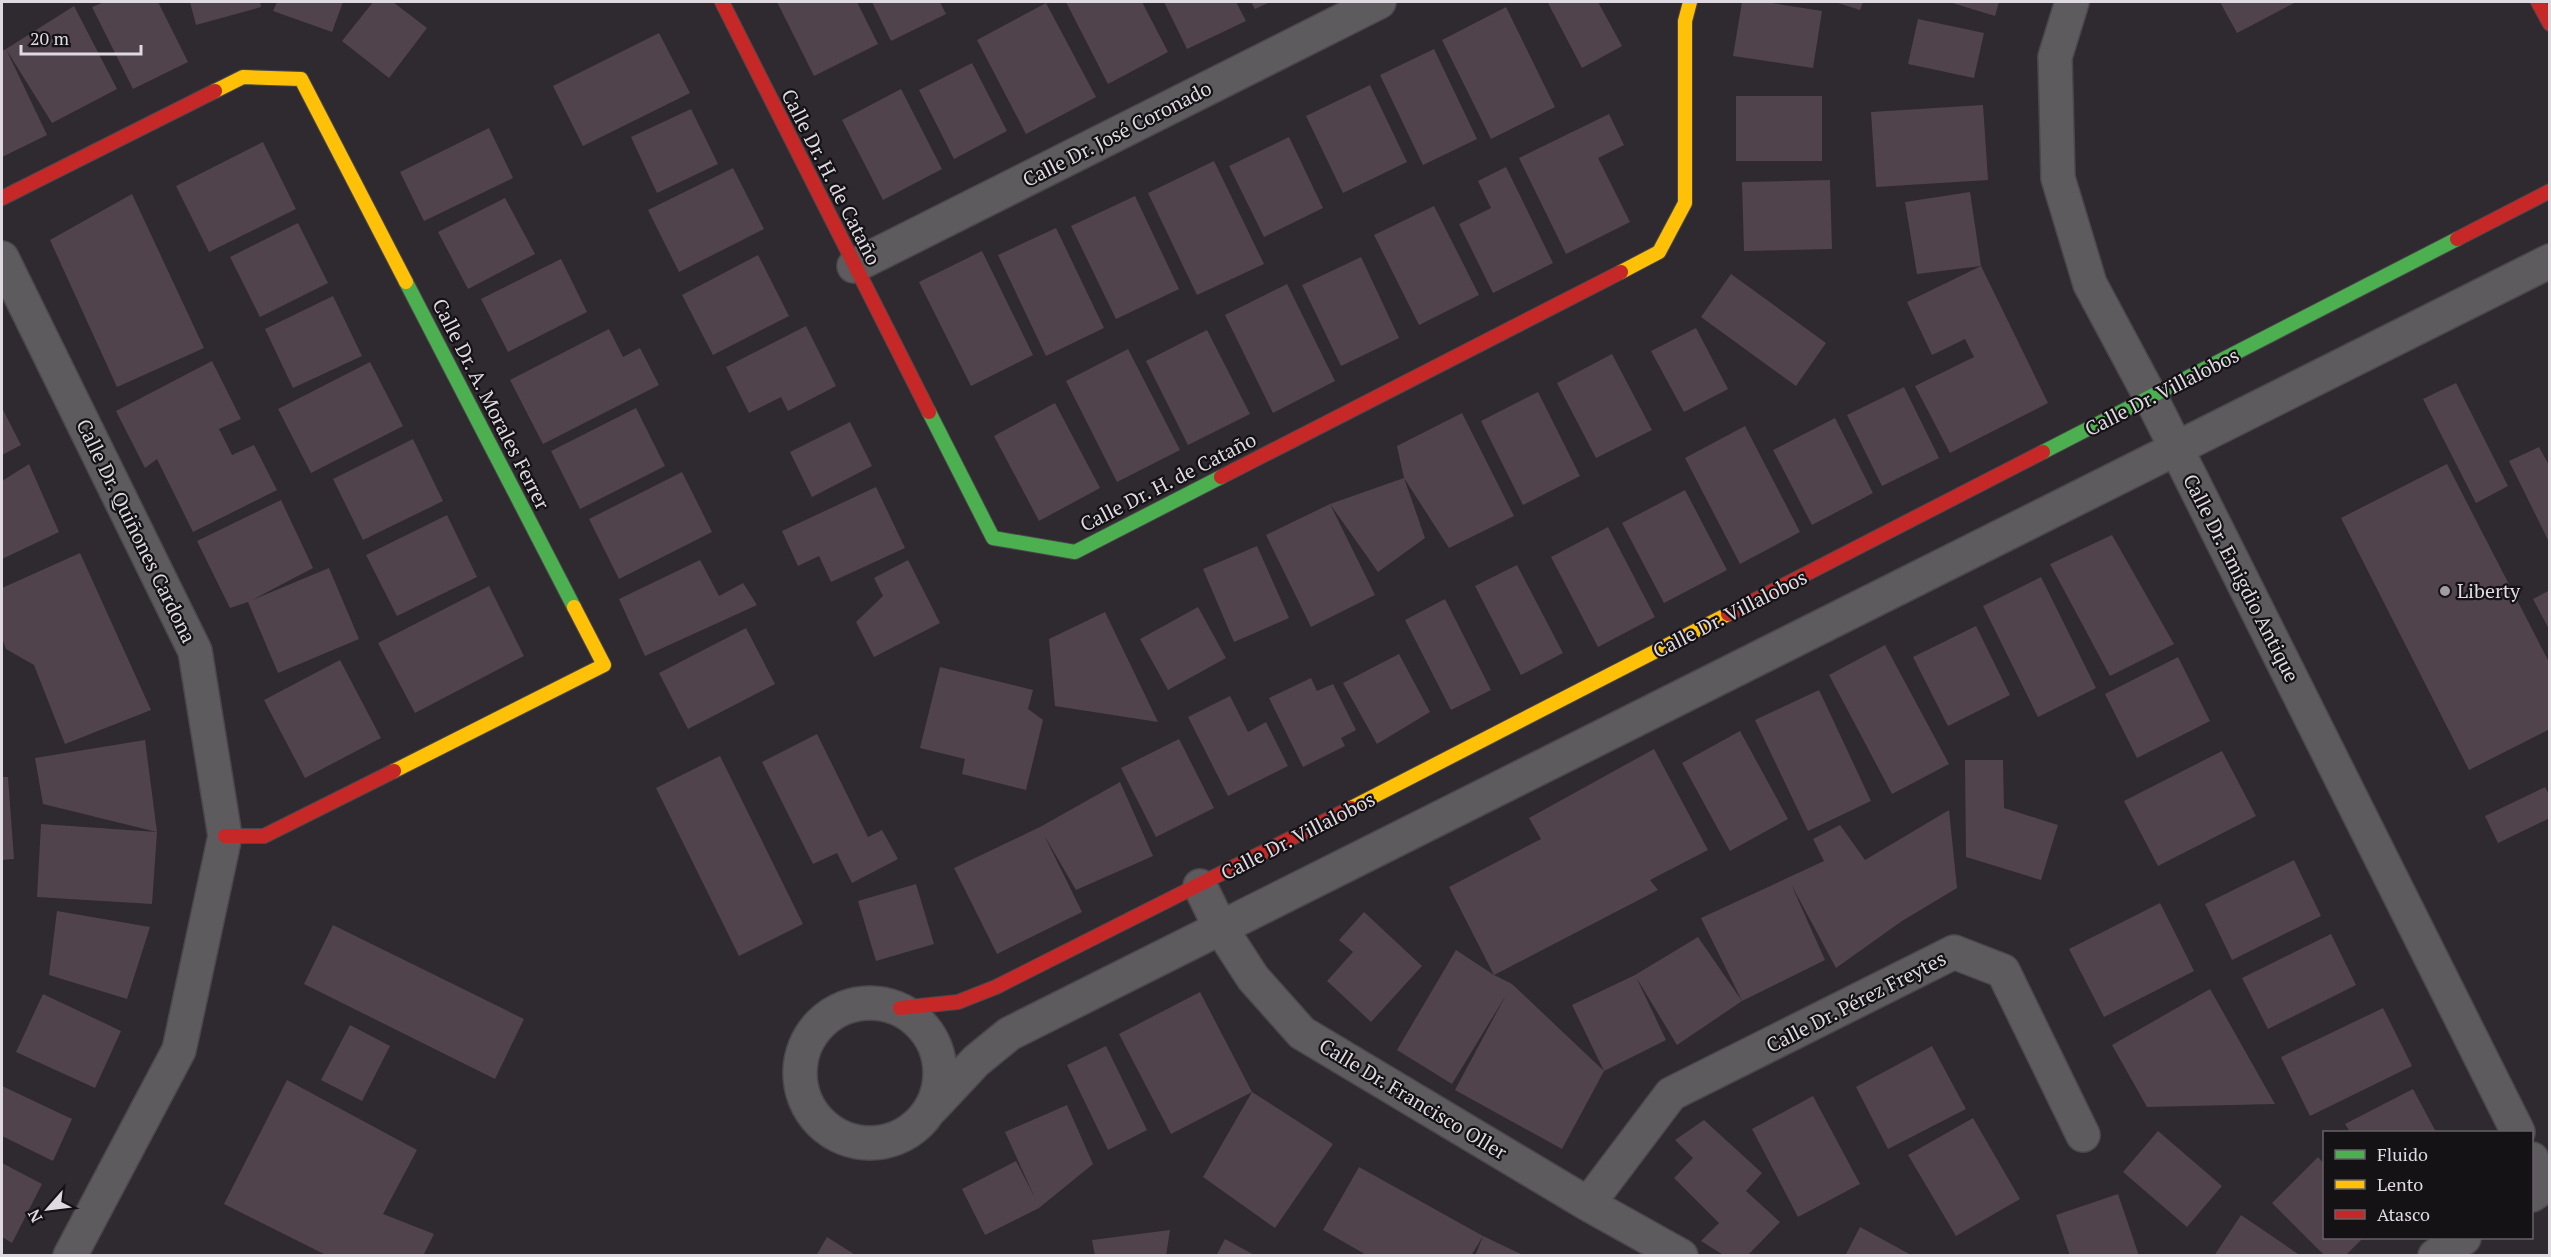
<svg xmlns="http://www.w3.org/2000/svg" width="2551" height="1257" font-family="'PT Serif',serif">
  <rect width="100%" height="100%" fill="#2e2a2f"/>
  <!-- building -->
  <path fill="#51434c" d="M104,2h54l30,60 -55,27 -41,-82z
    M190,2h70l1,5 -65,18z
    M277,2h66l-11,30 -59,-21z
    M373,2h20l34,26 -38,50 -47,-37z
    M777,2h80l21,42 -64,32z
    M872,2h68l6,12 -55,27z
    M1066,2h76l26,50 -60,32z
    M1164,2h72l10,19 -59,28z
    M1251,2h19l-15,7z
    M1550,2h48l24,44 -40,22 -34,-65z
    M1742,2h24l56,9 -9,57 -80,-12z
    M1835,2h28l-3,8z
    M1949,2h50l-4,14z
    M2220,2h76l-59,31z
    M1046,3l50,94 -70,37 -49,-94z
    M74,6l43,83 -65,34 -46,-74z
    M1506,7l49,100 -64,32 -49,-99z
    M1918,19l66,14 -10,45 -66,-14z
    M659,33l31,60 -107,53 -30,-60z
    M6,49l41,86 -45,22v-106z
    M1434,49l43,90 -54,26 -43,-90z
    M972,63l35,68 -53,28 -35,-69z
    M1370,85l37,77 -64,31 -37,-77z
    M901,89l41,80 -59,31 -41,-80z
    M1736,96h86v65h-86z
    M1983,105l5,75 -112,7 -5,-75z
    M691,109l27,55 -61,29 -26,-56z
    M1609,114l15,31 -26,13 32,64 -64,32 -47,-96z
    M489,128l24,50 -89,43 -24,-49z
    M1289,137l34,71 -59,29 -35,-71z
    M263,142l33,67 -87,43 -33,-66z
    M1214,161l50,103 -67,31 -49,-102z
    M1506,167l47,96 -60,30 -34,-69 32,-16 -13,-27z
    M733,168l31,61 -85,43 -31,-62z
    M1830,180l2,69 -88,2 -2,-69z
    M1970,192l11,74 -64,8 -12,-72z
    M132,194l72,154 -87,39 -67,-147z
    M1135,196l44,93 -63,30 -45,-93z
    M505,198l30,56 -67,35 -30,-57z
    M1434,206l45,89 -60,30 -45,-90z
    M298,223l30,60 -68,34 -30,-60z
    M1056,228l48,100 -58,28 -48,-101z
    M982,251l51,104 -62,31 -52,-104z
    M758,255l31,61 -76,39 -31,-60z
    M1361,257l38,81 -58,28 -39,-81z
    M561,259l26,53 -79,40 -27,-53z
    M1981,266l67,137 -98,50 -35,-67 59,-29 -9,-18 -33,16 -25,-53z
    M1731,274l95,69 -30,43 -95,-69z
    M1287,284l48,97 -62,32 -48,-98z
    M333,296l29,60 -69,32 -28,-59z
    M806,326l30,60 -48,25 -7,-14 -32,16 -23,-46z
    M1696,328l32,61 -44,23 -33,-61z
    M609,329l14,28 17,-9 19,37 -116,59 -33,-64z
    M1207,330l43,84 -62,31 -42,-84z
    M1128,349l52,101 -63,32 -51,-101z
    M1612,354l40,76 -56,28 -39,-75z
    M212,361l29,58 -22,10 13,26 22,-10 23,45 -84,42 -36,-73 -12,9 -29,-57z
    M370,362l33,64 -92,47 -33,-64z
    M2456,383l52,103 -32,17 -53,-104z
    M1904,387l35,71 -57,28 -35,-71z
    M1538,392l42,84 -57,29 -42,-84z
    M1055,403l45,85 -61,33 -45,-85z
    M2,408l19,37 -19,10z
    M636,408l29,58 -85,43 -29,-58z
    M1462,413l52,103 -65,32 -45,-70 21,60 -47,34 -48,-68 45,91 -64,32 -45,-92 64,-31 74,-26 -7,-32z
    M1835,418l38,75 -61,32 -39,-75z
    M850,422l22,44 -60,31 -22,-45z
    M1745,426l55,106 -60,32 -55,-106z
    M413,439l30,62 -80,39 -30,-61z
    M2539,447l11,20v77l-41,-83z
    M29,464l30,68 -57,27v-78z
    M2447,464l103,200v65l-81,41 -128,-252z
    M682,472l30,60 -93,47 -30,-60z
    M876,487l29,61 -74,34 -12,-26 -21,10 -16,-35z
    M1685,490l42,80 -63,33 -42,-80z
    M281,500l32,68 -61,32 77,-32 30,71 -81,34 -30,-71 -18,6 -33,-67z
    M447,515l30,62 -80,39 -31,-61z
    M1608,527l47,90 -57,30 -47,-90z
    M2112,535l62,109 -64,32 -60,-112z
    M1257,546l32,72 -55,24 -31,-73z
    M80,553l71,157 -86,34 -31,-79 -28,-16 -4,-11v-50z
    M700,560l19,36 24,-13 14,22 -112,51 -26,-57z
    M908,560l32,63 -66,34 -18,-35 27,-26 -9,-18z
    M1517,565l46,88 -42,22 -46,-89z
    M2041,577l55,111 -58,29 -55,-111z
    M489,586l35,70 -109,57 -37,-70z
    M2550,590v41l-17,-32z
    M1445,599l46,91 -40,20 -46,-90z
    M1198,607l28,51 -58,32 -28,-51z
    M1105,612l53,110 -103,-16 -6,-67z
    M1976,626l34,69 -62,31 -35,-69z
    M746,628l29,56 -87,45 -29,-56z
    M1885,645l64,119 -57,30 -63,-119z
    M1399,654l31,58 -53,32 -34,-61z
    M2178,657l32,64 -73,37 -32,-64z
    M340,660l41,78 -76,40 -41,-78z
    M940,667l93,23 -5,19 15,11 -17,70 -64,-16 3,-15 -45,-11z
    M1311,678l6,13 16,-7 23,46 -15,8 4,8 -42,21 -34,-69z
    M1819,690l52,111 -63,30 -53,-111z
    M1230,696l18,36 18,-10 22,44 -60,30 -40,-79z
    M1740,731l48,88 -58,32 -48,-88z
    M817,734l51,103 14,-7 16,29 -46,24 -15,-30 -24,11 -51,-102z
    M1179,739l35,69 -58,29 -35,-69z
    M145,740l12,92 -114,-28 -8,-46z
    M1654,749l54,101 -58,30 8,10 -164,85 18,9 92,87 -32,-66 63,-30 63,-38 44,64 -65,44 -41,-68 30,63 -62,31 -42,78 -107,-59 51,-95 -54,89 -55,-34 59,-100 38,25 -45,-88 92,-48 -12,-21z
    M2222,751l34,65 -98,50 -34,-65z
    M720,756l83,168 -64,32 -83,-168z
    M1965,760h38l1,48 54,17 -17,55 -75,-23z
    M2,777h6l6,82 -12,1z
    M1120,782l33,74 -77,34 -32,-55 38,77 -85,42 -43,-86 86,-41z
    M2545,787l5,9v22l-52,25 -13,-27z
    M1949,810l8,78 -55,33 -66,47 -45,-84 34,76 -83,41 -41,-83 123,-57 -11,-22 27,-14 25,35z
    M41,824l116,8 -5,72 -115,-7z
    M2294,860l27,56 -89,44 -27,-56z
    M916,884l18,60 -58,17 -18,-60z
    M2160,903l34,68 -90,46 -35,-68z
    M57,911l93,16 -23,72 -78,-24z
    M1364,912l58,54 -51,56 -44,-41 26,-29 -14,-12z
    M333,925l191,94 -29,60 -191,-95z
    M2331,934l25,51 -88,44 -26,-51z
    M2210,989l65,115 -128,3 -35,-62z
    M1200,992l52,100 -81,42 -52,-100z
    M43,994l78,37 -26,57 -79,-36z
    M2383,1008l29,58 -102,50 -29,-59z
    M350,1025l40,21 -28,55 -41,-21z
    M1106,1046l41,84 -39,20 -41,-85z
    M1932,1046l34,63 -78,40 -32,-62z
    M287,1080l130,70 -34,64 51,20 -11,22h-95l-104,-52z
    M2,1086l70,33 -19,42 -51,-25z
    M2413,1089l23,43h-86l-5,-8z
    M1252,1092l81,52 -58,84 -72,-51z
    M1813,1096l47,88 -62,33 -46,-88z
    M1067,1105l26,59 -54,44 -54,27 -23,-46 54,-28 19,37 -30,-66z
    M1973,1118l47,81 -64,37 -48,-81z
    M1704,1120l58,53 -16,18 34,31 -33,34h-22l-24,-15 18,-18 -45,-45 19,-20 -18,-18z
    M2158,1131l64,55 -35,41 -64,-55z
    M2318,1157l6,7v74h39l-18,18h-20l-53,-53z
    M2,1163l40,21 -30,59 -10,-6z
    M1359,1167l124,69 42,20h-50l8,-20 -12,20h-103l-45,-26z
    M2118,1194l21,62h-69l-14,-41z
    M2241,1215l60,41h-87z
    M1860,1227l53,29h-68z
    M1170,1230l-4,26h-71l-3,-16z
    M827,1237l30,19h-41z
    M1225,1239l31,17h-40z"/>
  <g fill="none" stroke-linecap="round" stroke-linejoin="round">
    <!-- street casing -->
    <g stroke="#4b474c" stroke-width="36">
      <path id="street" d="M2072,2l-17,55 3,121 32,106 61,114 367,734
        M2,258l193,393 30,185 -46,214 -109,206
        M854,266l525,-264
        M1200,886l20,41 33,51 49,55 286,171 93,52
        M800 1073a70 70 0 1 1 140 0a70 70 0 1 1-140 0Z
        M932,1108l44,-47 33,-27 1541,-773
        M2532,1159l13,27 -13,9
        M1588,1204l83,-110 283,-142 49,19 80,164
        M2435,1256l29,-18"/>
    </g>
    <!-- fast casing -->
    <g stroke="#4b474c" stroke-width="16">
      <path id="fast" d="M406,282l168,325
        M929,412l64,126 82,14 146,-75
        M2043,452l414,-213"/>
    </g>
    <!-- slow casing -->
    <g stroke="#4b474c" stroke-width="16">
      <path id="slow" d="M215,91l28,-14 58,2 105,203
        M1621,272l38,-20 26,-49v-182l5,-19
        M394,771l210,-106 -30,-58
        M1351,808l377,-194"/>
    </g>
    <!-- jam casing -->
    <g stroke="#4b474c" stroke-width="16">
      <path id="jam" d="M722,2l207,410
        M2538,2l12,22
        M2,198l213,-107
        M2457,239l93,-48
        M1221,477l400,-205
        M1728,614l315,-162
        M225,836h39l130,-65
        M900,1008l58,-6 38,-15 355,-179"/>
    </g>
    <!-- street -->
    <use href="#street" stroke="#5e5b5f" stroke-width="33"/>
    <!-- fast -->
    <use href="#fast" stroke="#4caf50" stroke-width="14"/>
    <!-- slow -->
    <use href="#slow" stroke="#ffc107" stroke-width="14"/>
    <!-- jam -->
    <use href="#jam" stroke="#c62828" stroke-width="14"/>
  </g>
  <!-- markers -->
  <circle fill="#a19ca3" stroke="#151216" stroke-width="2" cx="2445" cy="591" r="6"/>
  <g text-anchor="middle" stroke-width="4.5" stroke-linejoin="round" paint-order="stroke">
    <!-- street labels -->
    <g font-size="20" fill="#dfdae1" stroke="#151216">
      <text transform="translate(1117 134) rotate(-27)" y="7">Calle Dr. José Coronado</text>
      <text transform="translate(831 177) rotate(63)" y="7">Calle Dr. H. de Cataño</text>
      <text transform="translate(2162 392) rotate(-27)" y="7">Calle Dr. Villalobos</text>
      <text transform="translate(491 404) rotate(63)" y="7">Calle Dr. A. Morales Ferrer</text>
      <text transform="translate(1168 482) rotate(-27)" y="7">Calle Dr. H. de Cataño</text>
      <text transform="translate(136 531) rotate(64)" y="7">Calle Dr. Quiñones Cardona</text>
      <text transform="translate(2241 578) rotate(63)" y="7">Calle Dr. Emigdio Antique</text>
      <text transform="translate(1730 614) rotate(-27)" y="7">Calle Dr. Villalobos</text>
      <text transform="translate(1298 836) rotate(-27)" y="7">Calle Dr. Villalobos</text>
      <text transform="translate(1856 1002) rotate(-27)" y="7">Calle Dr. Pérez Freytes</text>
      <text transform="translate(1413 1099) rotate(31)" y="7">Calle Dr. Francisco Oller</text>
    </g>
    <!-- poi labels -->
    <g font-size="20" fill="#dfdae1" stroke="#151216" text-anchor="start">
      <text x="2457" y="598">Liberty</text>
    </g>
  </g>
  <!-- border -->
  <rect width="2551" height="1257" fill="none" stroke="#dfdae1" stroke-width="6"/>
  <!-- legend -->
  <rect x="2323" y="1131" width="210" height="108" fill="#151216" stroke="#666267" stroke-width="1.5"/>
  <rect x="2335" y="1150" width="30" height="9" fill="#4caf50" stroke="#666267" stroke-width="1.5"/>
  <text x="2377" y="1161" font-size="18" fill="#dfdae1">Fluido</text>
  <rect x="2335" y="1180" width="30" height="9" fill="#ffc107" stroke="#666267" stroke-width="1.5"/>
  <text x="2377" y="1191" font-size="18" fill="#dfdae1">Lento</text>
  <rect x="2335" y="1210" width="30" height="9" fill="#c62828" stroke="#666267" stroke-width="1.5"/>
  <text x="2377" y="1221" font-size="18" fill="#dfdae1">Atasco</text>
  <!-- north arrow -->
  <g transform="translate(48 1209) rotate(242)" stroke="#151216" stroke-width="4.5" paint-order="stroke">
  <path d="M0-4.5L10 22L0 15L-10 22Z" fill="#dfdae1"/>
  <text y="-9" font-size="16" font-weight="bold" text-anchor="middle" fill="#dfdae1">N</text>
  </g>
  <!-- scale -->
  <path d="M21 45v9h120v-9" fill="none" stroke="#dfdae1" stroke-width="3"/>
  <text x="30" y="45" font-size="18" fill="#dfdae1" stroke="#151216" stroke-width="4.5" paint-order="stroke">20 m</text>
</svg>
